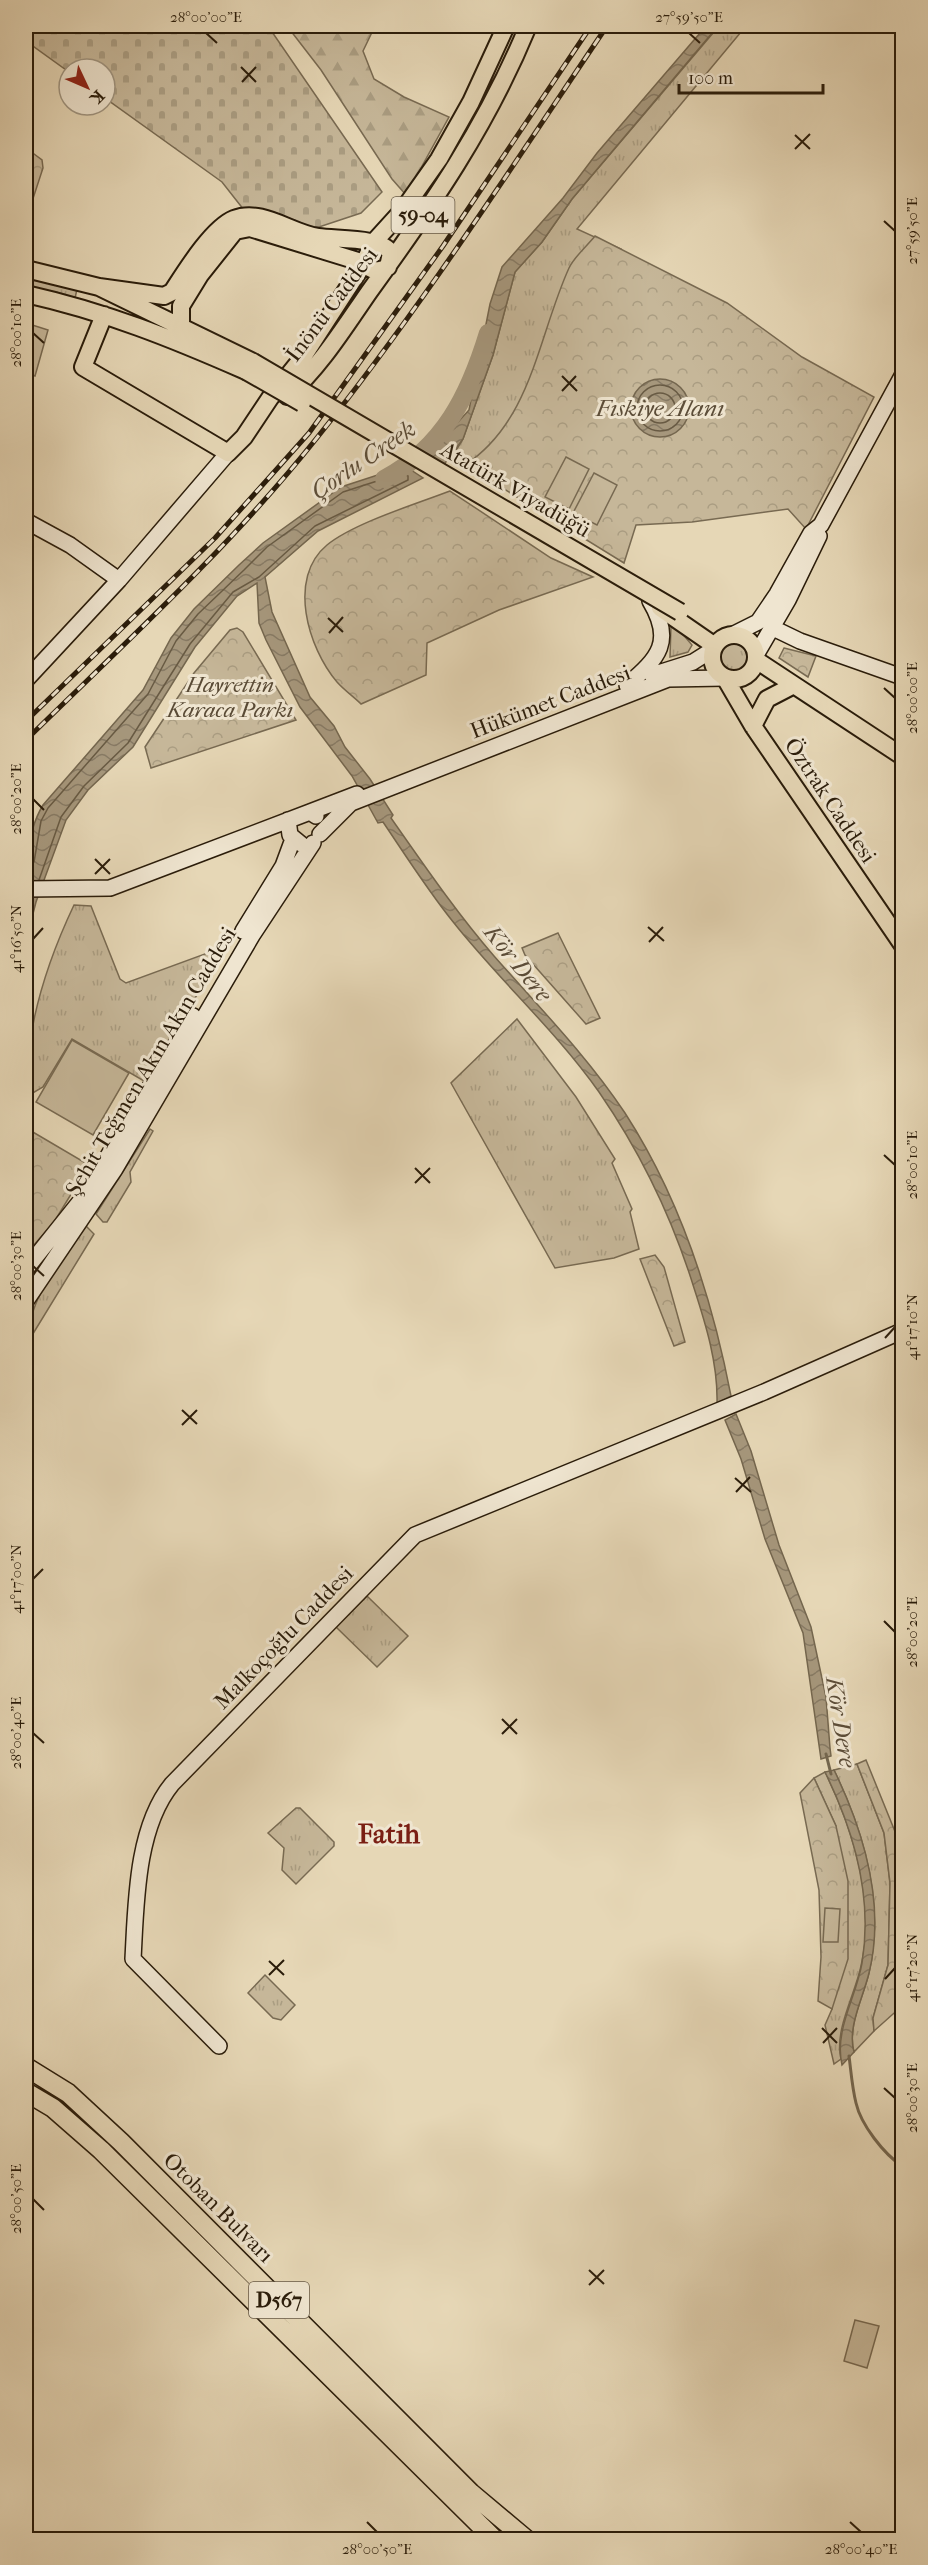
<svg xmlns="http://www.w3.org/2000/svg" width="928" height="2565" font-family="'IM FELL French Canon',serif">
  <defs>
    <pattern id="grass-tufts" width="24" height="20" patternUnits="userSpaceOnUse" patternTransform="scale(1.5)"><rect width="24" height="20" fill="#c6b799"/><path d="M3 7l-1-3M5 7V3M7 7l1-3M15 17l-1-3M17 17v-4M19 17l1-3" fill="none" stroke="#aa9d82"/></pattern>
    <pattern id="forest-firs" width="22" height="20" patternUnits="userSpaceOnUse" patternTransform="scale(1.5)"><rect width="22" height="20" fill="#c6b799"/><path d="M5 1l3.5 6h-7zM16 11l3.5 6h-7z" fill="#aa9d82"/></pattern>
    <pattern id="cemetery-stones" width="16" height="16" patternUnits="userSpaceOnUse" patternTransform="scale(1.5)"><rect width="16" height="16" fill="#c6b799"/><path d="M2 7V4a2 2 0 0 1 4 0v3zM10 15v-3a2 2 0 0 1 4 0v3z" fill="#aa9d82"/></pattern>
    <pattern id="park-crowns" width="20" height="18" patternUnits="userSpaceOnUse" patternTransform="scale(1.5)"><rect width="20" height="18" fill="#c6b799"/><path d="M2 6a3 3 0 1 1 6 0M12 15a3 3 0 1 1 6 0" fill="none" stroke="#aa9d82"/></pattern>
    <pattern id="water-waves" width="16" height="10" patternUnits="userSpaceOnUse" patternTransform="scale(1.5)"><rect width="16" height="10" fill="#a6977c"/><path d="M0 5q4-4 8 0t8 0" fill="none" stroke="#877a64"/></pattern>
  </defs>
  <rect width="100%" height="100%" fill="#e6d7b6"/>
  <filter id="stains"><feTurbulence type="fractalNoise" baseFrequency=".00333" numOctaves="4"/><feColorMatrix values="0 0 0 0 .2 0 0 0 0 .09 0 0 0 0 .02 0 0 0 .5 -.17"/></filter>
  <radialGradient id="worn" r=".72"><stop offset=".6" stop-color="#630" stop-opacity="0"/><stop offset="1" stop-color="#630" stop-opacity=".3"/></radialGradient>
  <!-- grass -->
  <path fill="url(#grass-tufts)" stroke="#786a52" stroke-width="1.5" d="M719,26h27l-169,203 44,20 -70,105 -71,121 -28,-18 11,-18 30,-84 22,-83 27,-30 30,-43z
    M26,278l51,11 -3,14 -48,-11z
    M671,626l9,5 12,14 -4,7 -18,5z
    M717 658a17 17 0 1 1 34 0a17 17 0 1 1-34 0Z
    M74,905l17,1 29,73 6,4 95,-35 3,3 -80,130 -72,-42 -29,48 -17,10c-1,-66 20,-133 48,-192z
    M517,1019l59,78 39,62 -3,4 20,46 -2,3 9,37 -25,9 -59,10 -104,-185z
    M150,1129l3,2 -23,41 1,10 -24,40h-4l-7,-8z
    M86,1226l8,8 -63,103c-8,-32 36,-85 55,-111z
    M367,1596l41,40 -31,31 -41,-40z
    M857,1764l27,69 6,50 -2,82 -15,53 1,13 -20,21c-7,-25 9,-54 15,-79 16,-69 -5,-141 -35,-203z
    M825,1772c28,57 51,130 36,194 -6,29 -27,64 -20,93l-7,5 -9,-39 7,-16 4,-183 -22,-48z
    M296,1808h4l34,34v4l-38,38 -14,-14 2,-22 -16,-15z
    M265,1975l30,30 -14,15 -8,-2 -25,-25z"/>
  <!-- forest -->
  <path fill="url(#forest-firs)" stroke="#786a52" stroke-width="1.5" d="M287,26h88l-12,25 11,28 30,18 45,20 -43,78 -14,-16 -71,-109z"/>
  <!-- cemetery -->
  <path fill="url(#cemetery-stones)" stroke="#786a52" stroke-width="1.5" d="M26,26h242l114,166 -21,21 -42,14 -16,-1 -59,-16 -22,-28 -117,-84v-29h-36v3l-43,-31z"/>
  <!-- park -->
  <path fill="url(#park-crowns)" stroke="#786a52" stroke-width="1.5" d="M26,148l16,12 1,8 -17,52z
    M595,236l132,67 75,54 72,40 -68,132 -18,-20 -96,13 -56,3 -12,38 -159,-98c67,-44 73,-129 104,-197 5,-11 18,-22 26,-32z
    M450,491l101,67 42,19 -94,33 -72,33 -1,32 -65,29c-7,-7 -17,-14 -24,-22 -29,-34 -50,-104 -10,-137 27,-22 89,-41 123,-54z
    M237,628l6,4 53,88 -145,48 -6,-21 49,-74 36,-43z
    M784,648l32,8 -8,21 -29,-19z
    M558,933l42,85 -14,6 -61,-69 -3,-7z
    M26,1128l63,37 -35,57 -28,32z
    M655,1255l9,12 21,75 -11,4 -34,-87z
    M866,1760l30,74 6,33v139l-28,25 -1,-13 15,-53 2,-82 -6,-50 -27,-69z
    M814,1778l22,48 12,55v78l-16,50 -14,-8 3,-44 -2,-67 -19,-97z"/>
  <!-- pitch -->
  <path fill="#c6b799" stroke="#786a52" stroke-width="1.5" d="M26,323l22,7 -13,46 -9,-3z
    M566,457l23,12 -20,40 -24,-12z
    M594,473l23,12 -20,40 -24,-12z
    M72,1040l57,33 -36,62 -57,-33z
    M825,1908l15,1 -2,33h-15z
    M855,2320l24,6 -12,42 -23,-7z"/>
  <!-- water -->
  <path fill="url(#water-waves)" stroke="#74664e" stroke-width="1.5" d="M706,26h12l-146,173 -30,43 -27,30 -22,83 -30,84 -20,27 -14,-12 40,-44 21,-106 12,-37 61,-69 34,-45z
    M631 408a29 29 0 1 1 58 0a29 29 0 1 1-58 0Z
    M405,466l18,12 -105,53 -53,46 7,35 38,85 24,29 11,21 25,32 23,36 -2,3c33,47 65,94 103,138 45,51 93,100 131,157 55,85 87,184 106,283l-14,7c1,-39 -11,-78 -23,-115 -22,-71 -53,-135 -95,-196 -43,-61 -99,-111 -145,-169 -26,-32 -48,-67 -71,-101l-5,1 -26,-47 -52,-69 -34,-67 -7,-17 -2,-40 -20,13 -42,51 -62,100 -45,43 -22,30 -30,82 -10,39c0,-43 -6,-98 17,-136l100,-115 28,-52 23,-29 45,-44 24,-22 78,-56z
    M736,1414l15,37 28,94 32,82 15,70 4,51 1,8 -10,3 -18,-126 -38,-94 -24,-80 -16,-39z
    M834,1770c30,62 52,134 35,203 -6,25 -22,54 -15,79l-12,13c-8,-35 14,-67 20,-102 11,-66 -8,-132 -37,-191z"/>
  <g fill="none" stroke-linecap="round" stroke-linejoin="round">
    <!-- shore -->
    <path stroke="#685a43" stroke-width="1.5" d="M637 408a23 23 0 1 1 46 0a23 23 0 1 1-46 0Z
      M645 408a15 15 0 1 1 30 0a15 15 0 1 1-30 0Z
      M26,866l8,-4 7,-41 7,-13 100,-114 28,-53 22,-27 46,-44 23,-23 76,-55 59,-19 6,3v4l-93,46 -56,51 -26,15 -43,52 -62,99 -44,43 -23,31 -22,63"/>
    <!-- stream -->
    <path stroke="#74664e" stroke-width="3" d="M826,1754l5,20
      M849,2056c2,15 3,31 7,47 5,22 28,51 46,63"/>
    <!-- river -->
    <path stroke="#a6977c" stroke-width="18" d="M384,479c60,-32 85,-84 104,-146"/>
    <!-- secondary casing -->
    <g stroke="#2a1c0a" stroke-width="18">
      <path id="secondary" d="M26,521l44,24 49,35
        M773,628l27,13 102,36
        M732,635l26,-13 19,-28 34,-61 10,-8 81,-149
        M756,655l32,-55 31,-64
        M652,675l41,-13 19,-12
        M26,680l93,-100 109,-127
        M627,685c32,-27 47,-44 23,-84
        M310,812l47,-18
        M288,820l2,15 11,9
        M320,834l31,-31 317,-124 57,-1
        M26,889l84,-1 200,-76 6,4
        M243,931l40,-65 10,-27
        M26,1269l56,-70 111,-183
        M26,1301l89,-132 138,-235 60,-91
        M219,2046l-86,-87c3,-55 3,-131 39,-175l243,-249 349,-143 138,-61"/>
    </g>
    <!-- primary casing -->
    <g stroke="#2a1c0a" stroke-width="20">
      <path id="primary" d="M26,269l73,18 154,75
        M99,287l65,9 8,-4c13,-20 40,-64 62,-73 28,-11 57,14 84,18 19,3 64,0 73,16l-3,14c-11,5 -16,5 -24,-4l-114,-35 -15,3 -35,44 -19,31v22
        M26,294c80,18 145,44 220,77
        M104,315l-21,52 145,86 16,-16 26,-39 33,-41 61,-94 9,-20 30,-33 36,-51 32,-57 35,-76
        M287,396c33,-29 57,-68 82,-104 63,-87 118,-166 159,-266
        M660,608l55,38
        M712 657a22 22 0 1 1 44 0a22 22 0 1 1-44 0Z
        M756,660l146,96
        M725,678l28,48 149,218
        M753,726l14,-27 27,-14"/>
    </g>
    <!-- highway casing -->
    <g stroke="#2a1c0a" stroke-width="21">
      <path id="highway" d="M26,2067l42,26 53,49 350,351 56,47
        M26,2092l27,16 48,42 394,390"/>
    </g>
    <!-- secondary -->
    <use href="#secondary" stroke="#efe5d0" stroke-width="15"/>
    <!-- primary -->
    <use href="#primary" stroke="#e6d7b6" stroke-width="16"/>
    <!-- highway -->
    <use href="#highway" stroke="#e6d7b6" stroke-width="18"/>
    <!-- rail casing -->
    <g stroke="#2a1c0a" stroke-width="5">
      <path id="rail" d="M26,721l189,-183 94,-105 134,-187 148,-220
        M26,740c99,-97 203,-192 290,-301 105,-131 197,-274 291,-413"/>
    </g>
    <!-- rail -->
    <use href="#rail" stroke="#efe5d0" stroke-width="3" stroke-dasharray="9" stroke-linecap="butt"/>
    <!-- primary-bridge casing -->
    <g stroke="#2a1c0a" stroke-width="20" stroke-linecap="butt">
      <path id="primary-bridge" d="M253,362l427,250
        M246,371l56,32"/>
    </g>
    <!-- primary-bridge -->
    <use href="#primary-bridge" stroke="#e6d7b6" stroke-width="16"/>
  </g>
  <!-- ticks -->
  <path fill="none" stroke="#2a1c0a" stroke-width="2" d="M206,33l11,10M689,33l11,10M241,67l15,15M242,82l14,-15M795,135l15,14M795,149l15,-15M884,221l11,10M33,333l11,10M562,376l15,15M562,391l14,-15M328,618l15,14M329,633l14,-16M884,688l11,10M33,799l11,11M95,859l15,15M95,874l15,-15M648,927l16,14M33,939l10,-11M649,942l14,-15M884,1155l11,10M415,1168l15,15M415,1183l15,-15M33,1266l11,10M885,1338l10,-11M182,1410l15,14M182,1425l15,-15M735,1478l16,14M736,1492l14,-15M33,1579l10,-10M884,1621l11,11M502,1719l15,15M33,1733l11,10M502,1734l15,-15M269,1961l15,14M269,1975l15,-15M885,1979l10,-11M822,2028l15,15M823,2043l14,-15M884,2088l11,10M33,2199l11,11M589,2270l15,14M589,2285l15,-15M367,2522l10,10M850,2522l11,10"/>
  <g text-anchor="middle" stroke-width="6" stroke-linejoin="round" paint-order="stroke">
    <!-- shield labels -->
    <g fill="#efe5d0" stroke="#655845" stroke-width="1.5">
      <rect x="391.5" y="197" width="63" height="36" rx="4.5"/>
      <rect x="249" y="2282" width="60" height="36" rx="4.5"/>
    </g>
    <g font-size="21" font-weight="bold" fill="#2a1c0a">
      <text x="423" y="222">59-04</text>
      <text x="279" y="2307">D567</text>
    </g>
    <!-- street labels -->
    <g font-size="22" fill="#2a1c0a" stroke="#efe5d0">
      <text transform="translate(331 304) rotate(-53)" y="8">İnönü Caddesi</text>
      <text transform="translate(516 489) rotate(30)" y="8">Atatürk Viyadüğü</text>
      <text transform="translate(550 701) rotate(-21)" y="8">Hükümet Caddesi</text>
      <text transform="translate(831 800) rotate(56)" y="8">Öztrak Caddesi</text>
      <text transform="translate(150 1061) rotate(-59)" y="8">Şehit Teğmen Akın Akın Caddesi</text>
      <text transform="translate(283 1637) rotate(-46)" y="8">Malkoçoğlu Caddesi</text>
      <text transform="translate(219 2207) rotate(45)" y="8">Otoban Bulvarı</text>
    </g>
    <!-- park labels -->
    <g font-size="22" font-style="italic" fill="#594a35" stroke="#efe5d0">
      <text x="230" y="692">Hayrettin<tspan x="230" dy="25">Karaca Parkı</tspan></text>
    </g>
    <!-- water labels -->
    <g font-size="24" font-style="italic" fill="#5c4d38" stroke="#efe5d0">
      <text x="660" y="416">Fıskiye Alanı</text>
      <text transform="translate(363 460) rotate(-34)" y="8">Çorlu Creek</text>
      <text transform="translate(518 963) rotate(51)" y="8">Kör Dere</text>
      <text transform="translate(841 1722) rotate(81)" y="8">Kör Dere</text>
    </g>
    <!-- district labels -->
    <g font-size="28" font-weight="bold" fill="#7a1f14" stroke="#efe5d0">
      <text x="389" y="1843">Fatih</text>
    </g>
  </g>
  <!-- margin -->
  <rect width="928" height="2565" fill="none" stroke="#e6d7b6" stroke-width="66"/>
  <!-- north arrow -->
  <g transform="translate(87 87) rotate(134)"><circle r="28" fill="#efe5d0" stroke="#a09581" stroke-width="1.5"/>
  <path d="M0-4.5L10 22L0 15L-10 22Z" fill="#8f2418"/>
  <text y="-9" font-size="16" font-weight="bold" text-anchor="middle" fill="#2a1c0a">K</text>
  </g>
  <!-- scale -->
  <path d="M679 84v9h144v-9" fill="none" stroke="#2a1c0a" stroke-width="3"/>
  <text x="688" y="84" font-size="18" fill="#2a1c0a" stroke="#efe5d0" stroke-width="4.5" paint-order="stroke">100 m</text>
  <rect x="33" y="33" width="862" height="2499" fill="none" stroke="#2a1c0a" stroke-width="2"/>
  <g font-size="15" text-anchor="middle" fill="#2a1c0a">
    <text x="206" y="22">28°00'00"E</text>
    <text x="689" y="22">27°59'50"E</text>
    <text transform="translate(912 231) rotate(-90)" y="5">27°59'50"E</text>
    <text transform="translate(16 333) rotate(-90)" y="5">28°00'10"E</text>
    <text transform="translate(912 698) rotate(-90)" y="5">28°00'00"E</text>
    <text transform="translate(16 799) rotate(-90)" y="5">28°00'20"E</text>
    <text transform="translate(16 939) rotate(-90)" y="5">41°16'50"N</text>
    <text transform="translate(912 1165) rotate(-90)" y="5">28°00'10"E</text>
    <text transform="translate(16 1266) rotate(-90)" y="5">28°00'30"E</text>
    <text transform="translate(912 1327) rotate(-90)" y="5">41°17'10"N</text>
    <text transform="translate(16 1579) rotate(-90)" y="5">41°17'00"N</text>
    <text transform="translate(912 1632) rotate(-90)" y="5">28°00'20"E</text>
    <text transform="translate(16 1733) rotate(-90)" y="5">28°00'40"E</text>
    <text transform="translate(912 1968) rotate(-90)" y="5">41°17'20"N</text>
    <text transform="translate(912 2098) rotate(-90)" y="5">28°00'30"E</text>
    <text transform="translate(16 2199) rotate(-90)" y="5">28°00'50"E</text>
    <text x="377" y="2554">28°00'50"E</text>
    <text x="861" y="2554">28°00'40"E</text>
  </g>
  <rect width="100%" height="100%" filter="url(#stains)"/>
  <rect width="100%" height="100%" fill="url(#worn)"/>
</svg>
